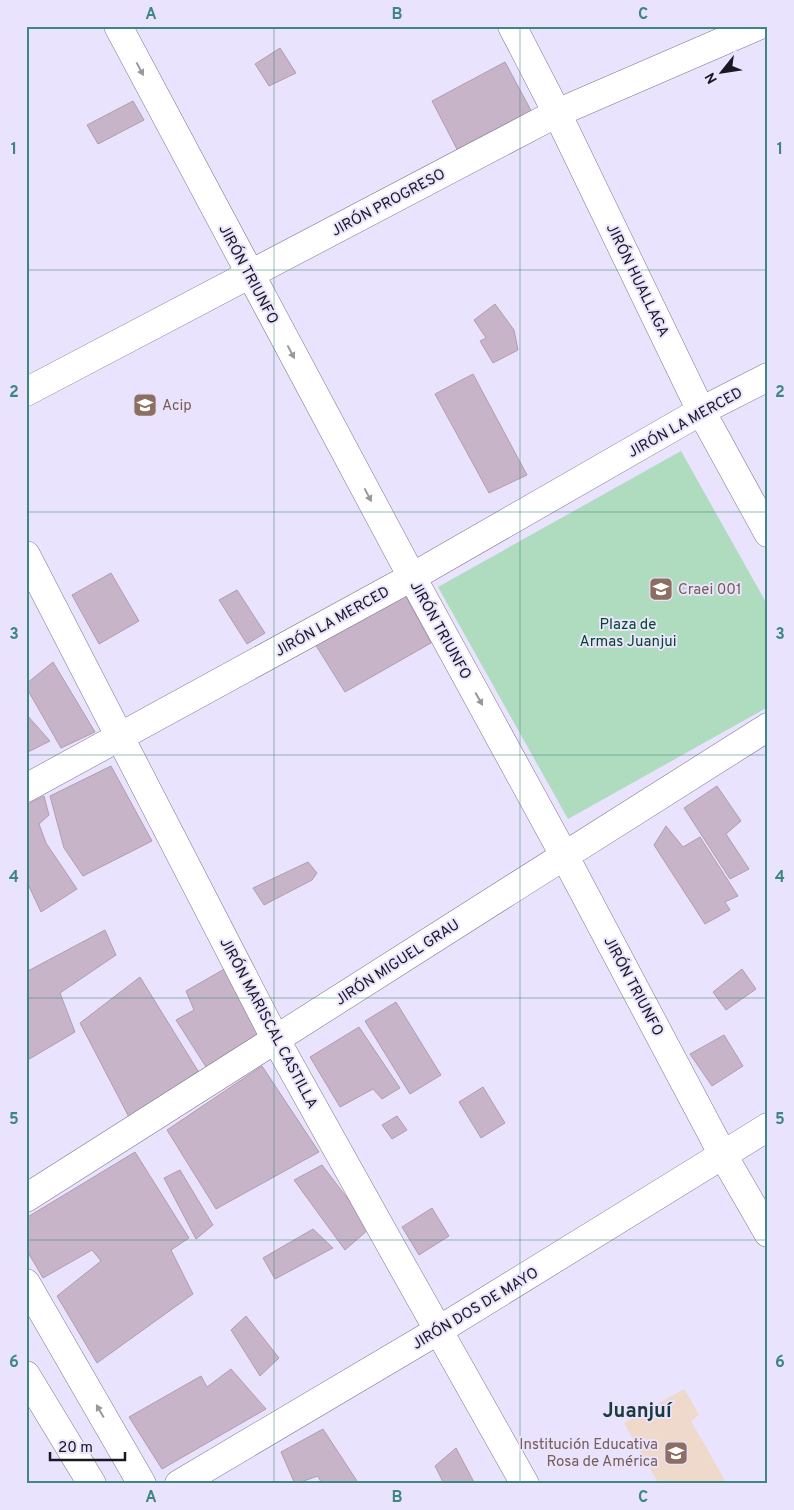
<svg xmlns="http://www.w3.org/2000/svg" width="794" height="1510" font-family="Overpass,sans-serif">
  <rect width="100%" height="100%" fill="#eae3fd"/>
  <!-- education -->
  <path fill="#eed9cb" d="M684,1389l15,26 -8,6 36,63h-68l-35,-61z"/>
  <!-- green -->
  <path fill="#afdbbe" d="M681,451l87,155v101l-200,112 -130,-232z"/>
  <!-- building -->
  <path fill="#c8b4c8" stroke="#b09db0" d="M280,48l16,25 -27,13 -14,-22z
    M505,62l29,54 -74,39 -28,-54z
    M133,101l11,19 -46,24 -11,-19z
    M495,304l19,26 4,20 -25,13 -13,-22 6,-3 -12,-18z
    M473,374l54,101 -38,18 -54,-99z
    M111,573l28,48 -40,23 -27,-49z
    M237,590l28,43 -18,11 -28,-44z
    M405,595l26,48 -86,49 -30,-48z
    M53,662l42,70 -34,16 -35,-61v-3z
    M26,714l24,27 -24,12z
    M111,766l41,75 -69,35 -19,-28 -14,-52z
    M717,786l24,35 -15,13 23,35 -19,10 -46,-71z
    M44,796l5,19 -10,9 7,19 31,46 -36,23 -15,-32v-75z
    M666,826l17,21 17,-10 38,59 -13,6 5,8 -25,14 -51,-79z
    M308,862l9,11 -5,7 -48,25 -11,-17z
    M105,930l11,25 -56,38 15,39 -49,29v-89z
    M226,968l37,68 -55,34 -32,-50 18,-10 -8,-19z
    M742,969l14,20 -30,21 -13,-18z
    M140,977l58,94 -67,50 -51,-98z
    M396,1002l45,73 -31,19 -45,-73z
    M359,1027l41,61 -18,11 -9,-10 -33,18 -30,-50z
    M724,1035l19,31 -31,20 -22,-32z
    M262,1066l57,86 -103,57 -49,-79z
    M483,1087l22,36 -24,15 -22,-36z
    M397,1116l10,14 -15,9 -10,-14z
    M135,1152l54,86 -18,12 22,44 -96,69 -40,-67 44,-35 -9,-11 -49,28 -17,-29v-31z
    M322,1165l48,63 -25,22 -51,-70z
    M180,1170l33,55 -17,14 -32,-61z
    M432,1208l17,28 -30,19 -17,-28z
    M313,1229l20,19 -58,31 -12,-21z
    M246,1316l33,42 -19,18 -29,-46z
    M231,1369l35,40 -104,60 -33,-52 72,-41 6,11z
    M323,1429l36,55h-37l-4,-8 -23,8 -14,-32z
    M456,1448l19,36h-31l-9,-18z"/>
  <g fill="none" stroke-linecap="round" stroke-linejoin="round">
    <!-- street casing -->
    <g stroke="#7e788f" stroke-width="29">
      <path id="street" d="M118,26l294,551 152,278 159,300 45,78
        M512,26l45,87 144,298 67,122
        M26,392l531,-279 201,-87
        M26,555l250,485 120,215 129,229
        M26,788l386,-211 289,-166 67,-34
        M26,1198c248,-157 494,-315 742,-471
        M26,1283l116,201
        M26,1375l66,109
        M179,1484l260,-154 329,-203"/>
    </g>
    <!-- street -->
    <use href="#street" stroke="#fff" stroke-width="28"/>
  </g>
  <!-- one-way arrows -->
  <defs><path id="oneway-solid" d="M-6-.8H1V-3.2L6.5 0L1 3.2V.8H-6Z" transform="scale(1.25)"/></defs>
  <g fill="#98979b">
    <use href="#oneway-solid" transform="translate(140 69) rotate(62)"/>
    <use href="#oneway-solid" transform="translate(291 352) rotate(62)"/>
    <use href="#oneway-solid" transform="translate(368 495) rotate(62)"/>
    <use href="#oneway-solid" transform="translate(479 699) rotate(61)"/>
    <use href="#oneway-solid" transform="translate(100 1411) rotate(-120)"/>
  </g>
  <!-- grid -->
  <path fill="none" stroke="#3e8682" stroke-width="1" stroke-opacity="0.55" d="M274,26v1458M520,26v1458M26,270h742M26,512h742M26,755h742M26,998h742M26,1240h742"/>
  <!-- icons -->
  <defs>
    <g id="school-square" transform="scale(1.25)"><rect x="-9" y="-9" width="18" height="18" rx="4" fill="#8d6e63" stroke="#eae3fd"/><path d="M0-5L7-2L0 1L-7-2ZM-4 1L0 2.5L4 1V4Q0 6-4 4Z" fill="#fff"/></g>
  </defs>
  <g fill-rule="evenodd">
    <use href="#school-square" x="145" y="405"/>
    <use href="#school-square" x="661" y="589"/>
    <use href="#school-square" x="676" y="1453"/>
  </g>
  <g text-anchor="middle" stroke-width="4" stroke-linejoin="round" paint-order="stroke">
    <!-- street labels -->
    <g font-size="15" fill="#1b1821" stroke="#eae3fd">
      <text transform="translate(388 202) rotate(-28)" y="5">JIRÓN PROGRESO</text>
      <text transform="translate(249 274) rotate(62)" y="5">JIRÓN TRIUNFO</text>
      <text transform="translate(638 280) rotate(64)" y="5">JIRÓN HUALLAGA</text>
      <text transform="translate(685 422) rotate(-29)" y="5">JIRÓN LA MERCED</text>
      <text transform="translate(332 621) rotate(-29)" y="5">JIRÓN LA MERCED</text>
      <text transform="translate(441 630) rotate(61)" y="5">JIRÓN TRIUNFO</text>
      <text transform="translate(397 962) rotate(-33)" y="5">JIRÓN MIGUEL GRAU</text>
      <text transform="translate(634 986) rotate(62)" y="5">JIRÓN TRIUNFO</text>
      <text transform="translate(269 1023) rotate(62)" y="5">JIRÓN MARISCAL CASTILLA</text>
      <text transform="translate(475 1308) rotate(-31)" y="5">JIRÓN DOS DE MAYO</text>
    </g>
    <!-- education labels -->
    <g font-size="15" fill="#785e54" stroke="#eae3fd" text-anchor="start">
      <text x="162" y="410">Acip</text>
      <text x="678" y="594">Craei 001</text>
      <text x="658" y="1449" text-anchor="end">Institución Educativa<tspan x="658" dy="17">Rosa de América</tspan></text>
    </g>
    <!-- park labels -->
    <g font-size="15" fill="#044727" stroke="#eae3fd">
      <text x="628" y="629">Plaza de<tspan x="628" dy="17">Armas Juanjui</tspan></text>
    </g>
    <!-- district labels -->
    <g font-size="20" font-weight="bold" fill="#193b3a" stroke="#eae3fd">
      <text x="637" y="1417">Juanjuí</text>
    </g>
  </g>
  <!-- border -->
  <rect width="794" height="1510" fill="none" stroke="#eae3fd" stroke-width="55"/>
  <!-- north arrow -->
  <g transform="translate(722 72) rotate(240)" stroke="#eae3fd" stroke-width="4" paint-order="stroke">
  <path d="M0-4L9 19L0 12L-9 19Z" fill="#1b1821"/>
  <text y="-8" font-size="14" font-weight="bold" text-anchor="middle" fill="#1b1821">N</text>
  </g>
  <!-- scale -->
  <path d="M50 1452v8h75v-8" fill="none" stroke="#1b1821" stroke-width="2.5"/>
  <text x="58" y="1452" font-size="15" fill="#1b1821" stroke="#eae3fd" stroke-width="4" paint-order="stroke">20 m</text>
  <rect x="28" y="28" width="738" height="1454" fill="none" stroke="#3e8682" stroke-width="2"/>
  <g font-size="16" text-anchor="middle" font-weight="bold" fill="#3e8682">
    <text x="151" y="19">A</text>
    <text x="397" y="19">B</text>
    <text x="643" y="19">C</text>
    <text x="14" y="154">1</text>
    <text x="780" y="154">1</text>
    <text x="14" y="397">2</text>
    <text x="780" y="397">2</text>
    <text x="14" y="639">3</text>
    <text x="780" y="639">3</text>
    <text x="14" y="882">4</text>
    <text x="780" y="882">4</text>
    <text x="14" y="1124">5</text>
    <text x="780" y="1124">5</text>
    <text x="14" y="1367">6</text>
    <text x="780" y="1367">6</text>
    <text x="151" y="1502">A</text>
    <text x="397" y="1502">B</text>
    <text x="643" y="1502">C</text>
  </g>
</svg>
